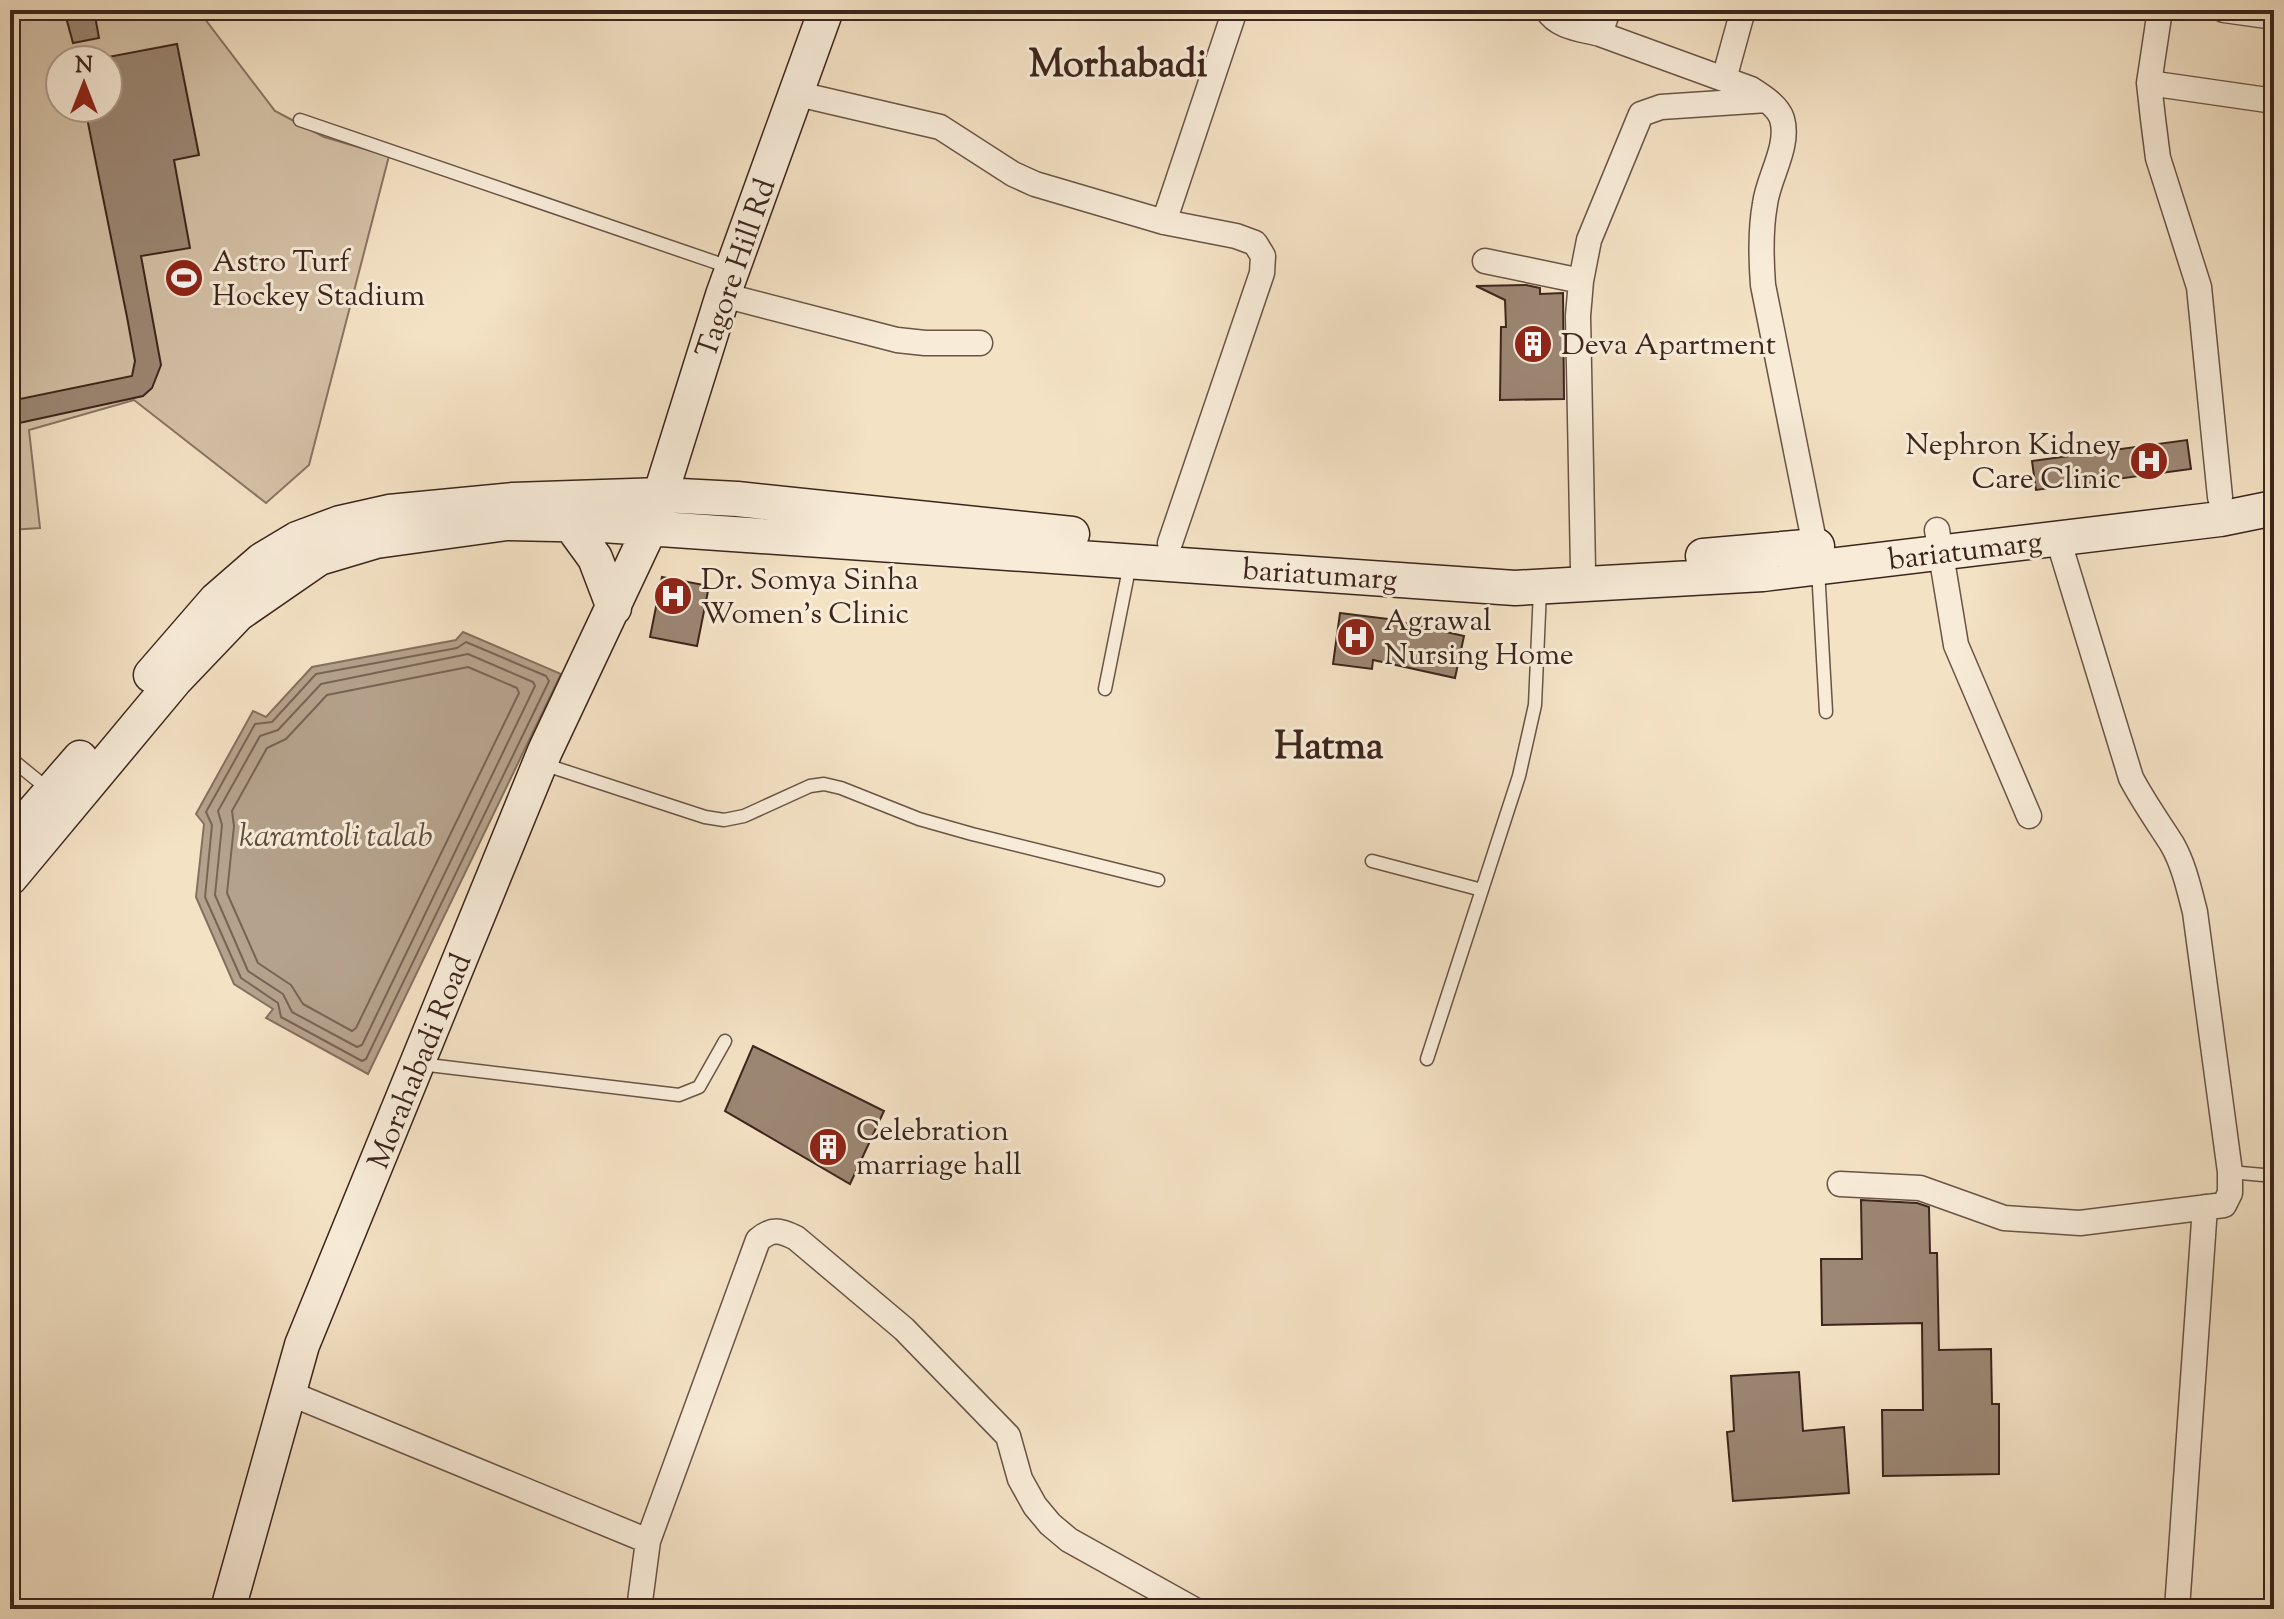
<svg xmlns="http://www.w3.org/2000/svg" width="2284" height="1619" font-family="'Sorts Mill Goudy',serif">
  <rect width="100%" height="100%" fill="#f4e2c5"/>
  <filter id="stains"><feTurbulence type="fractalNoise" baseFrequency=".0025" numOctaves="4"/><feColorMatrix values="0 0 0 0 .2 0 0 0 0 .09 0 0 0 0 .02 0 0 0 .5 -.17"/></filter>
  <radialGradient id="worn" r=".72"><stop offset=".6" stop-color="#630" stop-opacity="0"/><stop offset="1" stop-color="#630" stop-opacity=".3"/></radialGradient>
  <!-- green -->
  <path fill="#d5c2a8" stroke="#887462" stroke-width="2" fill-rule="evenodd" d="M10,10h188l77,101 49,26 65,19 -80,309 -43,38 -132,-103 -105,30 11,98 -30,2zM60,60h48v48h-48z"/>
  <!-- water -->
  <path fill="#b5a28c" stroke="#85705f" stroke-width="2" d="M463,632l98,42 -193,400 -102,-56 7,-9 -39,-25 -38,-87 8,-73 -8,-10 57,-103 13,6 46,-50 144,-27z"/>
  <g fill="none" stroke-linecap="round" stroke-linejoin="round">
    <!-- shore -->
    <path stroke="#786454" stroke-width="2" d="M466,642l80,34 3,5 -183,378 -4,2 -81,-44 -3,-14 -37,-25 -36,-81 7,-72 -6,-13 49,-88 17,-2 44,-48 141,-26z
      M468,654l65,28 2,4 -173,359 -5,2 -65,-35 -9,-18 -35,-23 -33,-76 7,-70 -4,-14 42,-75 18,-6 43,-46z
      M468,667l49,21 2,5 -163,335 -4,3 -49,-27 -12,-19 -33,-22 -31,-70 7,-67 -2,-15 35,-63 19,-9 41,-44z"/>
  </g>
  <!-- building -->
  <path fill="#9c8774" stroke="#3c251c" stroke-width="2" d="M64,10h30l5,28 -26,5z
    M177,44l22,111 -25,5 16,88 -49,8 20,109 -9,23 -9,8 -133,29v-24l122,-25 3,-15 -8,-44 -42,-209h23v-51z
    M1526,285l14,3v6l23,-1 1,106 -64,1 1,-73h5l-1,-27 -29,-14z
    M2187,440l4,29 -155,21 -4,-29z
    M662,577l47,9 -12,60 -47,-9z
    M1340,613l48,6 76,17 -9,42 -82,-18 -1,9 -39,-5z
    M753,1046l131,65 -34,73 -125,-73z
    M1861,1200l56,3 12,4 1,46h7l2,97 52,-1 1,55h7v70l-116,2 -1,-66h41l-1,-87 -100,2 -1,-66h41z
    M1799,1372l4,59 41,-4 5,66 -116,8 -6,-69 7,-1 -3,-55z"/>
  <g fill="none" stroke-linecap="round" stroke-linejoin="round">
    <!-- lane casing -->
    <g stroke="#6a5446" stroke-width="15">
      <path id="lane" d="M300,120l432,148
        M1818,569l8,143
        M1105,689l25,-125
        M10,758l38,31
        M543,764l162,53 19,3 20,-4 66,-30 14,-2 17,4 78,31 53,15 186,46
        M1372,861l110,29
        M1427,1059l92,-283 16,-71 5,-115
        M420,1064l259,31 20,-8 26,-46
        M2230,1172l44,4"/>
    </g>
    <!-- street casing -->
    <g stroke="#6a5446" stroke-width="27">
      <path id="street" d="M1547,10c11,18 35,19 53,24
        M1608,10l-8,24 151,55c11,7 27,17 31,30 8,27 -14,59 -17,85 -5,27 -4,54 -2,81l52,261
        M2160,10l-11,73 4,36 5,39 41,129 21,210
        M2224,10l50,7
        M1724,79l19,-69
        M2149,83l125,18
        M794,93l146,34 73,47 22,10 129,38 72,14 19,7 8,13 -1,17 -92,270
        M1164,222l71,-212
        M1485,261l96,20
        M723,295l174,45 28,3h55
        M1937,530l19,115 73,171
        M1583,569l-5,-253 3,-35 8,-41 52,-126 20,-7 106,-7
        M1840,1184l80,4 84,30 76,5 144,-18 6,-12v-21l-35,-260c-6,-23 -11,-47 -23,-68 -14,-22 -29,-43 -41,-66l-73,-239
        M289,1393l359,148
        M639,1609l9,-68 110,-301c14,-12 22,-10 38,-2l108,91 104,107 12,43 15,27 15,18 19,16 124,69
        M2177,1609l28,-402"/>
    </g>
    <!-- secondary casing -->
    <g stroke="#3c251c" stroke-width="37">
      <path id="secondary" d="M571,525l24,33 19,50
        M1703,556l114,-10
        M151,675l65,-75 46,-40 35,-21 43,-16 49,-11 124,-12 149,-5 75,4 335,35
        M10,839l70,-81
        M10,878l165,-198 63,-66 81,-56 57,-17 131,-18 96,2 912,63 248,-14 457,-55 54,-11
        M228,1609l74,-264 243,-594 105,-223 73,-233 103,-285"/>
    </g>
    <!-- lane -->
    <use href="#lane" stroke="#f8ecd9" stroke-width="12"/>
    <!-- street -->
    <use href="#street" stroke="#f8ecd9" stroke-width="24"/>
    <!-- secondary -->
    <use href="#secondary" stroke="#f8ecd9" stroke-width="34"/>
  </g>
  <!-- icons -->
  <defs>
    <g id="stadium-disc" transform="scale(2)"><circle r="9.5" fill="#8f2418" stroke="#f8ecd9"/><path d="M0-5a6.5 5 0 1 0 0 10a6.5 5 0 1 0 0-10ZM-3.5-1.8h7v3.6h-7Z" fill="#fff"/></g>
    <g id="building-disc" transform="scale(2)"><circle r="9.5" fill="#8f2418" stroke="#f8ecd9"/><path d="M-4-6H4V6H1V3H-1V6H-4ZM-2.5-4.3h1.7v1.8h-1.7ZM.8-4.3h1.7v1.8H.8ZM-2.5-1h1.7V.8h-1.7ZM.8-1h1.7V.8H.8Z" fill="#fff"/></g>
    <g id="hospital-disc" transform="scale(2)"><circle r="9.5" fill="#8f2418" stroke="#f8ecd9"/><path d="M-5-5h3v3.5h4V-5h3V5h-3V1.5h-4V5h-3Z" fill="#fff"/></g>
  </defs>
  <g fill-rule="evenodd">
    <use href="#stadium-disc" x="184" y="278"/>
    <use href="#building-disc" x="1533" y="344"/>
    <use href="#hospital-disc" x="2149" y="461"/>
    <use href="#hospital-disc" x="673" y="596"/>
    <use href="#hospital-disc" x="1356" y="637"/>
    <use href="#building-disc" x="828" y="1147"/>
  </g>
  <g text-anchor="middle" stroke-width="6" stroke-linejoin="round" paint-order="stroke">
    <!-- poi labels -->
    <g font-size="30" fill="#3c251c" stroke="#f8ecd9" text-anchor="start">
      <text x="212" y="271">Astro Turf<tspan x="212" dy="34">Hockey Stadium</tspan></text>
      <text x="1561" y="354">Deva Apartment</text>
      <text x="2121" y="454" text-anchor="end">Nephron Kidney<tspan x="2121" dy="34">Care Clinic</tspan></text>
      <text x="701" y="589">Dr. Somya Sinha<tspan x="701" dy="34">Women's Clinic</tspan></text>
      <text x="1384" y="630">Agrawal<tspan x="1384" dy="34">Nursing Home</tspan></text>
      <text x="856" y="1140">Celebration<tspan x="856" dy="34">marriage hall</tspan></text>
    </g>
    <!-- street labels -->
    <g font-size="30" fill="#3c251c" stroke="#f8ecd9">
      <text transform="translate(735 268) rotate(-71)" y="10">Tagore Hill Rd</text>
      <text transform="translate(1965 550) rotate(-7)" y="10">bariatumarg</text>
      <text transform="translate(1320 574) rotate(4)" y="10">bariatumarg</text>
      <text transform="translate(419 1061) rotate(-68)" y="10">Morahabadi Road</text>
    </g>
    <!-- water labels -->
    <g font-size="32" font-style="italic" fill="#604a3e" stroke="#f8ecd9">
      <text x="336" y="846">karamtoli talab</text>
    </g>
    <!-- district labels -->
    <g font-size="38" font-weight="bold" fill="#3c251c" stroke="#f8ecd9">
      <text x="1118" y="76">Morhabadi</text>
      <text x="1329" y="758">Hatma</text>
    </g>
  </g>
  <!-- margin -->
  <rect width="2284" height="1619" fill="none" stroke="#f4e2c5" stroke-width="40"/>
  <rect x="12" y="12" width="2260" height="1595" fill="none" stroke="#3c251c" stroke-width="4"/>
  <rect x="20" y="20" width="2244" height="1579" fill="none" stroke="#3c251c" stroke-width="2"/>
  <!-- north arrow -->
  <g transform="translate(84 84)"><circle r="38" fill="#f8ecd9" stroke="#ad9c8d" stroke-width="2"/>
  <path d="M0-6L14 30L0 20L-14 30Z" fill="#8f2418"/>
  <text y="-12" font-size="22" font-weight="bold" text-anchor="middle" fill="#3c251c">N</text>
  </g>
  <rect width="100%" height="100%" filter="url(#stains)"/>
  <rect width="100%" height="100%" fill="url(#worn)"/>
</svg>
